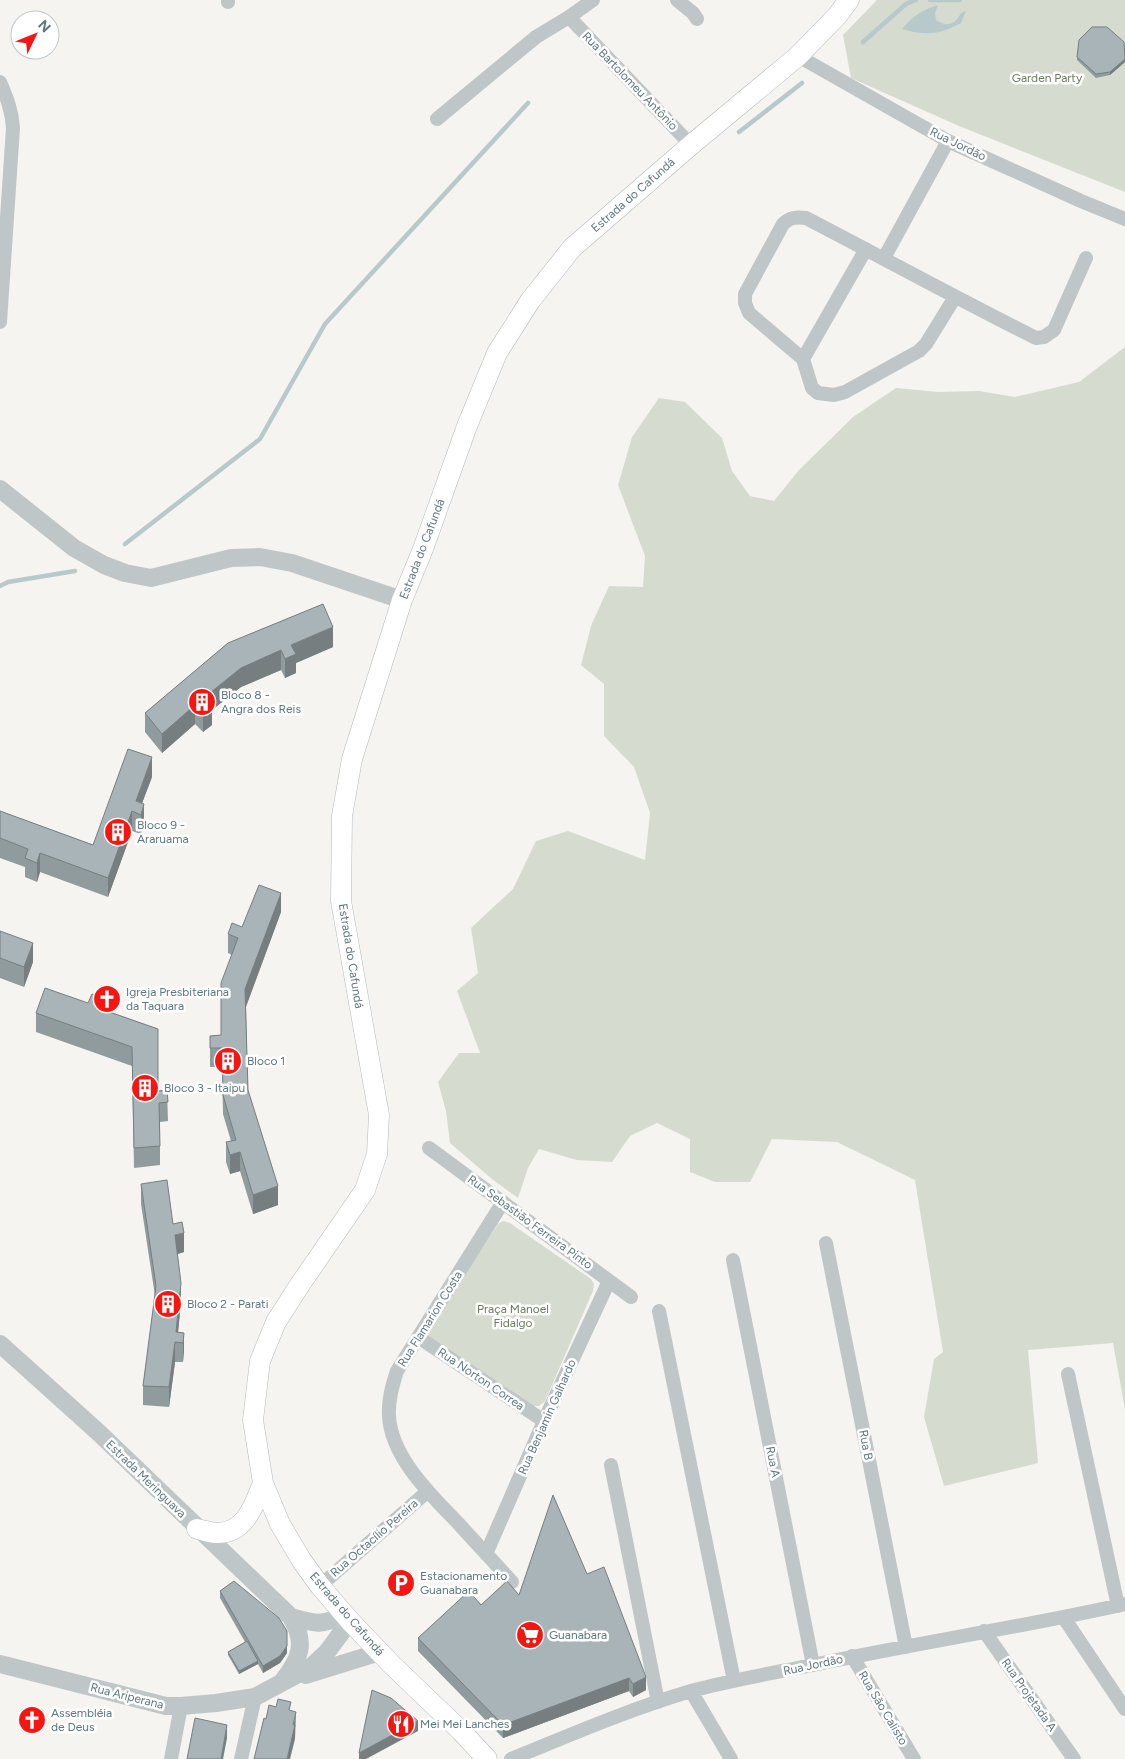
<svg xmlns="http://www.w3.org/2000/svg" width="1125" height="1759" font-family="Figtree,sans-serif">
  <rect width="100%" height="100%" fill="#f5f4f0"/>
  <!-- green -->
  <path fill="#d6dbcf" d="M877,0h248v192l-166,-66 -108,-48 -8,-43z
    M1125,347v1062l-12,-66 -85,7 10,113 -94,23 -20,-69 10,-58 9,-7 -28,-172 -78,-38 -65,-3 -22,43h-35l-25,-10v-33l-33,-16 -27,13 -18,26 -35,-2 -38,-11 -11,19 -10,30 -26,-19 -42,-36 -4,-32 -8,-29 21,-29h21l-23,-62 21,-18 -7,-45 42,-39 23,-48 32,-10 77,29 5,-47 -16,-46 -30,-31v-52l-23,-19 10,-39 18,-40 34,1 2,-31 -27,-71 14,-48 27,-39 26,4 37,36 10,33 18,25 24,5 25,-31 54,-53 43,-29 42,4 41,-1 36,6 64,-15z
    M503,1221l7,2 81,56 3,5 -1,7 -48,110 -6,5h-9l-102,-70 1,-7 69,-105z"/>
  <!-- water -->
  <path fill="#b7c9cb" d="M938,5l-3,8 1,7c12,8 19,4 25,-7l5,-2 -5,12c-22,12 -36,13 -59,6 11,-13 20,-19 36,-24z"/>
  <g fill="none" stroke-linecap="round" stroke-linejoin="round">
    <!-- stream -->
    <path stroke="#b7c9cb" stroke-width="4.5" d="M930,0h30
      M863,42l43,-38 10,-4
      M739,132l63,-49
      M125,544l135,-105 65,-115 203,-221
      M0,586l8,-4 67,-11"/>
    <!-- secondary casing -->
    <g stroke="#b1babd" stroke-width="21">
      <path id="secondary" d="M197,1529c6,1 14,4 20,4 29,0 37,-28 46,-50
        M487,1759l-27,-29 -69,-66 -41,-43 -30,-35 -18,-25 -22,-37 -17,-41 -10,-63 7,-59 16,-39 23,-36 66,-96 12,-36 2,-39 -38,-214 1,-85 10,-57 50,-159 21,-51 44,-123 30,-73 33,-52 42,-53 119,-103 107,-89 39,-40 12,-16"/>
    </g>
    <!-- minor -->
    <path stroke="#bfc6c8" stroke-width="14" d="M677,0l16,13 4,6
      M228,2v-2
      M569,17l122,128
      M798,56l150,85 133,60 44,18
      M0,82c7,16 12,29 13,46l-13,194
      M437,119l99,-82 33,-20 24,-17
      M884,258l64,-117
      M955,297l-29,47 -7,7 -74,41 -11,3 -16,-2 -6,-5 -9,-29 -54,-46 -4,-10v-9l38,-70c7,-7 13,-7 23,-6 77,40 152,81 230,120l8,-1 10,-7 32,-72
      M803,359l63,-110
      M429,1148l202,149
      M503,1202l-106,169c-5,15 -9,29 -8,45 2,41 42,79 69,107 18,20 36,39 54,59
      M826,1243l80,404
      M733,1260l80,405
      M659,1311l75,370
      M418,1337l126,84
      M1068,1374l50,232
      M611,1465l47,237
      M486,1554l58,-133 65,-140
      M320,1586l108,-95
      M1064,1618l61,91
      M984,1631l90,128
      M852,1656l62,103
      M691,1691l40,68
      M171,1759l10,-53
      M241,1759l14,-62
      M511,1759c59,-24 119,-50 180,-68 40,-11 82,-18 122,-26 104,-22 209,-38 312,-61"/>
    <!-- tertiary -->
    <path stroke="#bfc6c8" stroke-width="18" d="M0,489l74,59 30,17 21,8 26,5 80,-20 29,-1 32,6 110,37
      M0,1344l98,88 193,185c16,26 9,42 -9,65
      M291,1617c25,7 29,9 54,-2
      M0,1664l166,42h15l35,-3 39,-6 56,-30 16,-15 23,-31
      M306,1675l74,-23"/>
    <!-- secondary -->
    <use href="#secondary" stroke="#fff" stroke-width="20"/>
  </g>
  <!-- wall -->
  <path fill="#909b9d" d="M1077,57l48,5 -15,13 -14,3 -19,-18z
    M228,643l105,4 -37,16v10l-11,5 -4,-8 -40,17 -29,23v15l-9,7 -8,-8 -33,29 -17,-21v-19z
    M152,777l-10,26 2,20 -3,11 -9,-3 -24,66 -68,-25 -3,10 -12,-5v-10l-25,-9v-47l93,34z
    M281,912l-35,95 2,83 30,115 -25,9 -13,-43 -10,3 -4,-12v-20l5,-1 -8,-27 -1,-47h-12v-31l11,-1 11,-80 -4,-2v-19l14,-7z
    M0,931l33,31 -9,25 -24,-9z
    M102,1009l56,20v62l9,-1 1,31 -8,1v43l-26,3 -2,-102 -96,-34v-19z
    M141,1184l32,40 11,28 -7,2 4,48 -3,30 6,1 -1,29h-8l-6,45 -26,-2v-19l12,-90 -14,-92z
    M587,1574l59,116 -13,7 -4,-6 -126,47 -85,-87v-13l63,-33 38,-10z
    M220,1591l67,62 -7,10 -17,10 -5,-9 -19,10 -11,-19v-3l17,-10 -25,-44z"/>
  <!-- shaded-wall -->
  <path fill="#767e80" d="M1125,59v3l-15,13v-3z
    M333,627v20l-37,16v10l-11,5v-19l6,-14z
    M281,650v20l-40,17 -29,23v15l-9,7v-19l2,-16 36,-29z
    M195,705v19l-33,29v-19z
    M152,757v20l-14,37 -2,-13z
    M144,804v19l-3,11v-19z
    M132,811v20l-24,66v-19z
    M40,853v19l-3,10v-19z
    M281,893v19l-36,97v-20z
    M33,943v19l-9,25v-20z
    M102,998v19l-4,-9z
    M240,1152v19l-10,3v-19z
    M278,1186v19l-25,9v-19z
    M184,1233v19l-9,3v-20z
    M181,1283v19l-4,41 -1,-11z
    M184,1333v19l-1,10v-19z
    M175,1342v20l-6,45v-20z
    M287,1646v7l-7,10 -17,10v-7z
    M258,1661v3l-19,10v-3z
    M646,1677v13l-13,7v-13z
    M629,1678v13l-126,47v-13z
    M296,1712l-1,27 -5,20h-3z
    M418,1721v10l-52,28h-7v-6z
    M227,1725v13l-4,21h-2z"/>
  <!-- building -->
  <path fill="#a8b4b7" stroke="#767e80" d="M1092,27h15l17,15 1,17 -15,13 -14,2 -19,-17 2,-17z
    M323,604l10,23 -42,18 5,9 -11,5 -4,-9 -40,18 -36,29 7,8 -9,8 -8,-8 -33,29 -17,-21 83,-70z
    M128,749l24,8 -16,44 8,3 -3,11 -9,-4 -24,67 -68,-25 -3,10 -12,-5 3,-9 -28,-11v-27l93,34z
    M259,885l22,8 -36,96 3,101 30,96 -25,9 -13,-43 -10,3 -4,-13 10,-2 -13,-45 -1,-47h-12v-12l11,-1v-52l17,-45 -10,-4 4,-11 10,4z
    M0,931l33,12 -9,24 -24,-9z
    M45,988l43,15 4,-9 10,4 -4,10 60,21v62l9,-1 1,12 -9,1 1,43 -26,2 -2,-101 -96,-34z
    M167,1180l6,44 9,-2 2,11 -9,2 6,48 -5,49 8,1 -1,10 -8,-1 -6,45 -26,-1 13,-100 -15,-102z
    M553,1495l34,79 17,-7 42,110 -13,7 -4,-6 -126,47 -85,-87 51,-47 12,14 26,-24 12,14z
    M234,1581l45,37 8,13v15l-7,10 -17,10 -43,-75z
    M247,1641l11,20 -19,10 -11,-19z
    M372,1690l19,8 27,23 -59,32z
    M278,1699l13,3 -2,8 7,2 -3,13h2l-8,34h-33l10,-41 2,1 3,-14 7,2z
    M195,1718l32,7 -6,34h-34z"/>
  <!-- icons -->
  <defs>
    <g id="building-disc" transform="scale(1.4375)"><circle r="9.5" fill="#f51611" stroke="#fff"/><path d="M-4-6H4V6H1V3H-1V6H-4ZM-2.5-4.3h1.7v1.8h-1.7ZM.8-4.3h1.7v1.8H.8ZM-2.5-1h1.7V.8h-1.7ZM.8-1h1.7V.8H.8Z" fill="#fff"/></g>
    <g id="church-disc" transform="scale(1.4375)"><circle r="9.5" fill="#f51611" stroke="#fff"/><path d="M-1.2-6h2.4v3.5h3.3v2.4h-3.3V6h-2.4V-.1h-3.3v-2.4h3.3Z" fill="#fff"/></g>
    <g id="parking-disc" transform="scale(1.4375)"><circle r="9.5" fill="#f51611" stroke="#fff"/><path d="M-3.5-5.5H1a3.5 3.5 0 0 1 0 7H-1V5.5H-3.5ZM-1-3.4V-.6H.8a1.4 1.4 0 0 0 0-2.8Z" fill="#fff"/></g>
    <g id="supermarket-disc" transform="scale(1.4375)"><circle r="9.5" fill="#f51611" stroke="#fff"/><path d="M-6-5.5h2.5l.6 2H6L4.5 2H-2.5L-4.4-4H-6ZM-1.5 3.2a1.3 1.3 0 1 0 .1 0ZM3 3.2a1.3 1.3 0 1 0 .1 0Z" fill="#fff"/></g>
    <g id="restaurant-disc" transform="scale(1.4375)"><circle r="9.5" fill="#f51611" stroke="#fff"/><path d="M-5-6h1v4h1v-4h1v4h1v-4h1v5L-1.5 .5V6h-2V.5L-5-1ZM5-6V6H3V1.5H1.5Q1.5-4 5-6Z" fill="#fff"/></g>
  </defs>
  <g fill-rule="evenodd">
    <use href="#building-disc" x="202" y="702"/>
    <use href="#building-disc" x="118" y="832"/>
    <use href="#church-disc" x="107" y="999"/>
    <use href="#building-disc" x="228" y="1061"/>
    <use href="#building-disc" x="145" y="1088"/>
    <use href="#building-disc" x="168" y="1304"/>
    <use href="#parking-disc" x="401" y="1583"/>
    <use href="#supermarket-disc" x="530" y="1635"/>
    <use href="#church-disc" x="32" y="1720"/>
    <use href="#restaurant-disc" x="401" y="1724"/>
  </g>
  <g text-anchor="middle" stroke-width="5" stroke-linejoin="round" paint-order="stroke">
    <!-- park labels -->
    <g font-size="12" fill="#6b7b60" stroke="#fff">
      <text x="1047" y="82">Garden Party</text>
      <text x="513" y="1313">Praça Manoel<tspan x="513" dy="14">Fidalgo</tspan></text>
    </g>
    <!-- street labels -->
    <g font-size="12" fill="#5d777f" stroke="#fff">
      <text transform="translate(630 81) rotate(46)" y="4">Rua Bartolomeu Antônio</text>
      <text transform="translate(958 144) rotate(26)" y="4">Rua Jordão</text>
      <text transform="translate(633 195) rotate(-41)" y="4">Estrada do Cafundá</text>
      <text transform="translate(422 549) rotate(-69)" y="4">Estrada do Cafundá</text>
      <text transform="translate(351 956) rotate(81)" y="4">Estrada do Cafundá</text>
      <text transform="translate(530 1222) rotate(36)" y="4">Rua Sebastião Ferreira Pinto</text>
      <text transform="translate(430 1319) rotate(-58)" y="4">Rua Flamarion Costa</text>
      <text transform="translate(481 1379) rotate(34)" y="4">Rua Norton Correa</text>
      <text transform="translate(547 1417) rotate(-66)" y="4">Rua Benjamin Galhardo</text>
      <text transform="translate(866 1445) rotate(79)" y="4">Rua B</text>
      <text transform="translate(773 1462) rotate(79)" y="4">Rua A</text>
      <text transform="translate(146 1479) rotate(44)" y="4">Estrada Meringuava</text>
      <text transform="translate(374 1538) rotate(-41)" y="4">Rua Octacílio Pereira</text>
      <text transform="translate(347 1614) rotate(49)" y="4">Estrada do Cafundá</text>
      <text transform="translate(813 1665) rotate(-12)" y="4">Rua Jordão</text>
      <text transform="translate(1029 1695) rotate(55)" y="4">Rua Projetada A</text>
      <text transform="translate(127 1696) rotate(14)" y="4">Rua Ariperana</text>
      <text transform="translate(883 1708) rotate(59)" y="4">Rua São Calisto</text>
    </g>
    <!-- poi labels -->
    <g font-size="12" fill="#5d777f" stroke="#fff" text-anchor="start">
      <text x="221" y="699">Bloco 8 -<tspan x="221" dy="14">Angra dos Reis</tspan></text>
      <text x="137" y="829">Bloco 9 -<tspan x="137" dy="14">Araruama</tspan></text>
      <text x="126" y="996">Igreja Presbiteriana<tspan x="126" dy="14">da Taquara</tspan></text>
      <text x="247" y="1065">Bloco 1</text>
      <text x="164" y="1092">Bloco 3 - Itaipu</text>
      <text x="187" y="1308">Bloco 2 - Parati</text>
      <text x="420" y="1580">Estacionamento<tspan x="420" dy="14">Guanabara</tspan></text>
      <text x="549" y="1639">Guanabara</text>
      <text x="51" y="1717">Assembléia<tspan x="51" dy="14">de Deus</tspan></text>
      <text x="420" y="1728">Mei Mei Lanches</text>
    </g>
  </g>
  <!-- north arrow -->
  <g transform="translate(35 35) rotate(47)"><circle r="24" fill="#ffffff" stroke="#bec9cc"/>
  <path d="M0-4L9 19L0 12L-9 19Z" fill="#f51611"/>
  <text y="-8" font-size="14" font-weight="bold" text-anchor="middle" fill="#5d777f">N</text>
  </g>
</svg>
